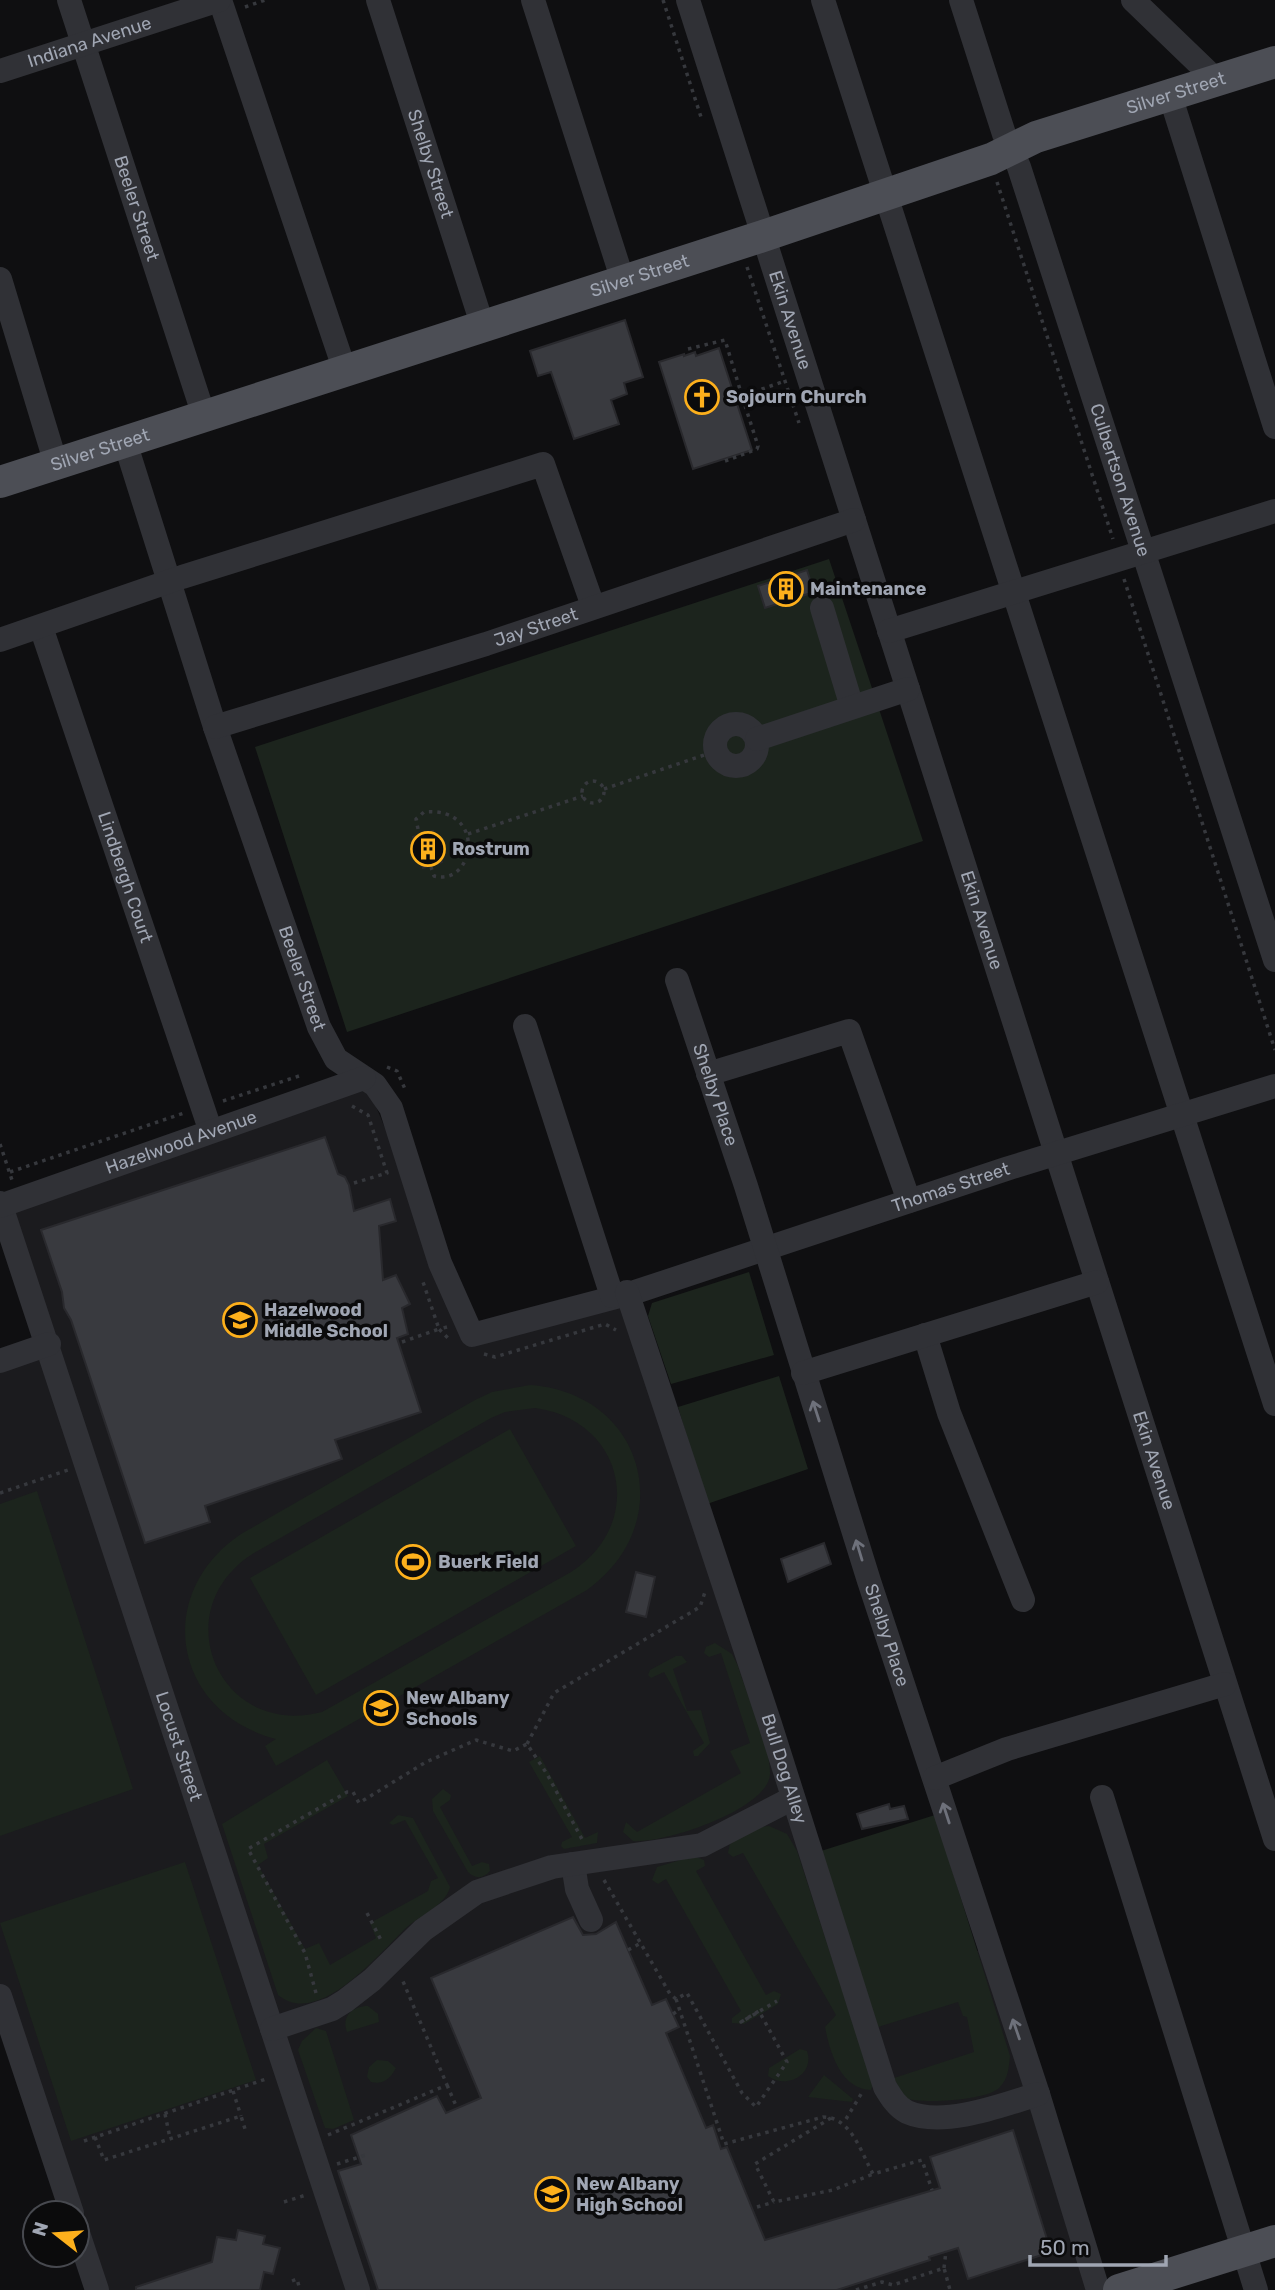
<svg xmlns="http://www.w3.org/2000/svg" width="1275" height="2290" font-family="Rubik,sans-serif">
  <rect width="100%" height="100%" fill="#0f0f11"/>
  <!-- built -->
  <path fill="#1b1b1e" d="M364,1078l108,257 155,-43 231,707 131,-53 109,344h-1013l-8,-35 -77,-250v-644l48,-17 -47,-139z"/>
  <!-- green -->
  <path fill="#1c241d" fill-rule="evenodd" d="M829,559l94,282 -576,191 -92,-285z
    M749,1272l25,83 -103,29 -23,-68 4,-13z
    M779,1376l29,93 -101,35 -29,-97z
    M530,1385c115,8 150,138 57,205l-311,176 -11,-20 11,-7c-104,-27 -123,-146 -35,-205l234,-134 17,-8zM535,1408c90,12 112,116 36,164l-249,140c-104,27 -158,-103 -68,-159l237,-135 14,-6z
    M510,1429l66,117 -260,149 -66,-117z
    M37,1491l96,298 -133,47v-332z
    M715,1643l17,11 6,12c8,27 33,83 32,108 -1,35 -106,70 -137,67l-10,-9 3,-10 11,10 104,-59 -11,-22 20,-8 -29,-90 -12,4 -5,-4 2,-6z
    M676,1656h6l5,6 -14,7 14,42 14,-1 9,33 -12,13h-4l-1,-5 11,-8 -40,-71 -13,6 -3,-3 2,-5z
    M540,1756l45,82 13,-6 -1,11 -33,6 -3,-3 1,-4 10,-5 -43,-75z
    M327,1760l21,36 -84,48 4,14 -10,7 47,84 14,-6 11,22 46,-27 -6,-15 58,-32 3,-10 7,-3 -33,-58 -12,5 -4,-2 9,-8 15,3 37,69c-5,19 -29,28 -43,40 -27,25 -88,102 -129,68l-56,-171z
    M443,1789l8,6 -1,5 -10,7 32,59 10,-4 7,2 1,7c-7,8 -15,8 -22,1l-35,-61 -1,-12z
    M935,1815l75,241c-1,11 -2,23 -10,31 -12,14 -79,17 -96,11l-10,-20 80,-26 -7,-35 -4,-1 -5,-14 -80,25 -57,-176z
    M769,1826l18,8 10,17 76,234 -2,5c-30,-1 -41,-37 -46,-63l11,-12 -93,-162 -10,4 -5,-4 2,-9 28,-17z
    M694,1856l10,4 1,6 -9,5 70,124 8,-4 7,3 -3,10 -34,20 -12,-1v-5l9,-7 -75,-132 -8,5 -6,-4 5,-13z
    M185,1862l71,218 -185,61 -71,-218z
    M368,2006l10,8 1,8 -32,10c-6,-16 6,-26 21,-26z
    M316,2028l10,3 28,89 -21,9 -8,-1 -27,-78 4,-9z
    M800,2049l7,2c8,23 -20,39 -39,25l1,-8z
    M377,2060l11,1 8,7c-6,11 -13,17 -25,14l-4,-5 2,-10z
    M824,2075l29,24 -1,3 -44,-5z"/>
  <!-- building -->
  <path fill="#393a3f" stroke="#29292d" stroke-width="2" d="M625,320l18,57 -19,6 3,11 -16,6 8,24 -45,15 -23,-67 -13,4 -8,-25z
    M719,348l33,102 -59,19 -34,-107 25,-8v2l11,-4 1,4z
    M807,570l7,22 -49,16 -7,-22z
    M433,831l9,31 -19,6 -10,-31z
    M325,1137l13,37 7,3 4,8 5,26 36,-12 6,22 -17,5 4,54 13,-5 14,29 -8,4 6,26 -11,4 24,74 -86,28 7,19 -137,47 5,16 -65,21 -74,-223 -7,-12 -2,-16 -21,-62z
    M824,1543l7,21 -43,18 -7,-23z
    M636,1572l19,5 -9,40 -20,-5z
    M889,1804l1,5 14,-3 4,13 -46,10 -5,-15z
    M573,1917l10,18 13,-1 20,-12 36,83 14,-6 13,28 -13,6 40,95 7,-3 8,24 6,-2 38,93 175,-52 -10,-31 83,-27 38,122 -83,27 -10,-31 -29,9 1,3 -93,30h-459l-40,-119 23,-7 -10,-29 86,-39 9,17 35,-15 -50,-120z
    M238,2230l27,6 -2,8 17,4 -7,26 -9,-2 -4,18h-124v-3l76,-25 5,-25 19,3z"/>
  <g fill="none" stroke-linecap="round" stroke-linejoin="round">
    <!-- path -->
    <path stroke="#36383d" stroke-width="3.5" stroke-dasharray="3.5 5" stroke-linecap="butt" d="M663,0l38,117
      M245,7l20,-7
      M997,182l116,357
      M747,267l52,156
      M688,349l37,-9 17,56
      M725,461l32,-12 1,-3 -16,-50 43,-15
      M1124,579l151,471
      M582 792a11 11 0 1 1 22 0a11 11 0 1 1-22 0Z
      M604,789l112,-38
      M418,829l-2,-10 8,-7c64,-6 51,75 10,64l-3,-9
      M468,834l115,-38
      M387,1067l10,4 8,18
      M223,1101l79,-26
      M352,1106l16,9 19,58 -33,10
      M0,1144l12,36
      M10,1172l174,-59
      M447,1327l-8,2 12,12
      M402,1342l37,-13 -16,-47
      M484,1354l11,3 110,-33 11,6
      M0,1493l68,-23
      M527,1744l27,-51 146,-86 5,-15
      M604,1880l66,114 6,5 11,-6 55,100 14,14 31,-45 -28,-51 -18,11 36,-21
      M367,1913l15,29
      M628,1950l13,-7
      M316,1993l-11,-40 -57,-104 99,-57h6l6,11 67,-41 50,-22 37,11 14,-7 20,30 37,69
      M676,1999l48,145 99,-27c28,0 38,35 50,57l49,-14 10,30
      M673,2014l6,-4
      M447,2085l10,23
      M233,2091l8,25
      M165,2114l5,24
      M831,2118l-76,46 19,38 59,-12 40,-16
      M846,2119l17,-28
      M328,2135l119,-50 -45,-106
      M95,2137l9,23 137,-44 4,13
      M84,2141l182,-62
      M337,2164l29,-9
      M284,2202l22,-7
      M757,2207l17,-5
      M944,2268l2,-17
      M292,2281l5,-2 3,11
      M856,2290l26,-8 11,3 51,-17 6,22"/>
    <!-- minor -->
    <g stroke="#303136" stroke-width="24">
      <path id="s1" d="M69,0l135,416"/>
      <path d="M220,0l125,371"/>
      <path id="s2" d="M378,0l105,327"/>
      <path d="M533,0l90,281"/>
      <path id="s3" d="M688,0l587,1839"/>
      <path d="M823,0l452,1404"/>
      <path id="s4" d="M961,0l43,134 15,33 256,793"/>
      <path d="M1133,0l83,80"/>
      <path id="s5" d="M0,71l219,-71"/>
      <path d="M1170,95l105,332"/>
      <path d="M0,279l56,185"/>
      <path id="s6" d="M125,442l90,285 104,300 17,32 39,26 16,23 49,155 32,72 163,-43 371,-123 269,-83"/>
      <path d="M822,608l30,99"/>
      <path id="s7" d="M41,627l169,502"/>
      <path d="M889,631l386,-120"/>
      <path d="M0,640l182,-63 361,-113 50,142"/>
      <circle cx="736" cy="745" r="21"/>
      <path id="s8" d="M215,727l271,-83 368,-124"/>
      <path d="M757,739l151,-50"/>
      <path id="s9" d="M677,980l69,206 123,395 169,513 60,196"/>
      <path d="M525,1026l87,270"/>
      <path d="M708,1074l141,-43 60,170"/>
      <path id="s10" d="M0,1203l358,1087"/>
      <path id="s11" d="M0,1206l364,-128"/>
      <path id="s12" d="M627,1292l143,432 115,363c6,10 12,20 22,25 36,16 96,-7 131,-18"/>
      <path d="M925,1335l24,78 74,187"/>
      <path d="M0,1361l49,-17"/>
      <path d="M803,1373l294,-91"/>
      <path d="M935,1778l72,-29 218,-65"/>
      <path d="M1102,1797l154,493"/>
      <path d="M573,1864l4,25 14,31"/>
      <path d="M0,1996l72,217"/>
      <path d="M272,2029l60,-20 13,-8 27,-21 51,-50 54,-38 75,-25 150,-22 91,-47"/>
      <path d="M77,2230l20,60"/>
    </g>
    <!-- major -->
    <g stroke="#4c4e55" stroke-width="32">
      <path id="s13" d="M0,482l763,-246 228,-77 45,-22 239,-75"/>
      <path d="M1119,2290l156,-49"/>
    </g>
  </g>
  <!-- one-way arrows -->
  <defs><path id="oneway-shaft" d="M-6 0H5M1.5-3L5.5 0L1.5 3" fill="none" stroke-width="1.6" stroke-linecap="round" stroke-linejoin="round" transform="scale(1.75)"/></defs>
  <g stroke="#6e717b">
    <use href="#oneway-shaft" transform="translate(816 1411) rotate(-108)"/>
    <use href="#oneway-shaft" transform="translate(859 1550) rotate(-107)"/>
    <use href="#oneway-shaft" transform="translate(946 1813) rotate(-108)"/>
    <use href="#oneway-shaft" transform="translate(1016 2029) rotate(-109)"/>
  </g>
  <!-- icons -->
  <defs>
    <g id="church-ring" transform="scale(1.75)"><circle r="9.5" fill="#0b0b0c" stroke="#fdb01c" stroke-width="1.5"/><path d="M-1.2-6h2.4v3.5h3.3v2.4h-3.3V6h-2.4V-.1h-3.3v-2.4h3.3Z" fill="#fdb01c"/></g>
    <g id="building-ring" transform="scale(1.75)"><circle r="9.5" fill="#0b0b0c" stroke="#fdb01c" stroke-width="1.5"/><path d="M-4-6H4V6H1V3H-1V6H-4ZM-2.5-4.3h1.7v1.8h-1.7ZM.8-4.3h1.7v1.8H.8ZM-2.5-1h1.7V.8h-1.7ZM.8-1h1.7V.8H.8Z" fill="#fdb01c"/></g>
    <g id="school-ring" transform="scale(1.75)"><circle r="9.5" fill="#0b0b0c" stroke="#fdb01c" stroke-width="1.5"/><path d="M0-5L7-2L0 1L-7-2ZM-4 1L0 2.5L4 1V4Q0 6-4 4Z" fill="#fdb01c"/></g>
    <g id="stadium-ring" transform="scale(1.75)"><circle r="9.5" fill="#0b0b0c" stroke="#fdb01c" stroke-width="1.5"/><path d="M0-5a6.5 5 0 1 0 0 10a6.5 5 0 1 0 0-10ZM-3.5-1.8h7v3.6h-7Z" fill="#fdb01c"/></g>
  </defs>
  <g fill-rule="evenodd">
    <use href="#church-ring" x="702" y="397"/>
    <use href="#building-ring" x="786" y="589"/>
    <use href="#building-ring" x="428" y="849"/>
    <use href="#school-ring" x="240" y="1320"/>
    <use href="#stadium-ring" x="413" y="1562"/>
    <use href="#school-ring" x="381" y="1708"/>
    <use href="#school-ring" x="552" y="2194"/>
  </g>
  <g text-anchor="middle" stroke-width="7" stroke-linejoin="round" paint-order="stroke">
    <!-- street labels -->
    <g font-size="18" fill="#a0a6b3" stroke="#0b0b0c">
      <text dy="6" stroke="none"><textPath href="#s5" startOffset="94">Indiana Avenue</textPath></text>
      <text dy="6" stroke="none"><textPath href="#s13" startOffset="1239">Silver Street</textPath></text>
      <text dy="6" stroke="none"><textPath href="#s2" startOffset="172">Shelby Street</textPath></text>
      <text dy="6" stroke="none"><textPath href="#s1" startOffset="219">Beeler Street</textPath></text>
      <text dy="6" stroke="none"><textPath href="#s13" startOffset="672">Silver Street</textPath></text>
      <text dy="6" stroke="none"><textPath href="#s3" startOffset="336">Ekin Avenue</textPath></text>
      <text dy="6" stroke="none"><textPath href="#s13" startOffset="105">Silver Street</textPath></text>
      <text dy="6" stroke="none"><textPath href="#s4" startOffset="506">Culbertson Avenue</textPath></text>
      <text dy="6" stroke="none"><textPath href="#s8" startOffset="336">Jay Street</textPath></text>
      <text dy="6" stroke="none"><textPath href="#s7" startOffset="264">Lindbergh Court</textPath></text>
      <text dy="6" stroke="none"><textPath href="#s3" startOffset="966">Ekin Avenue</textPath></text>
      <text dy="6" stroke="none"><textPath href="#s6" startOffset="565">Beeler Street</textPath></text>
      <text dy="6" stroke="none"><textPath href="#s9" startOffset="121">Shelby Place</textPath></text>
      <text dy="6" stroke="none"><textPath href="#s11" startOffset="192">Hazelwood Avenue</textPath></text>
      <text dy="6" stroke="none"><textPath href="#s6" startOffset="1470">Thomas Street</textPath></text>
      <text dy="6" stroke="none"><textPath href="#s3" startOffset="1533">Ekin Avenue</textPath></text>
      <text dy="6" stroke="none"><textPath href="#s9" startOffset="688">Shelby Place</textPath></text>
      <text dy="6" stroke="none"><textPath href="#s10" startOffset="572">Locust Street</textPath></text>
      <text dy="6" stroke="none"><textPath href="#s12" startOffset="502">Bull Dog Alley</textPath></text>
    </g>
    <!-- poi labels -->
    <g font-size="18" font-weight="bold" fill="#a0a6b3" stroke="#0b0b0c" text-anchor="start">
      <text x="726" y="403">Sojourn Church</text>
      <text x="810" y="595">Maintenance</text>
      <text x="452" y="855">Rostrum</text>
      <text x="264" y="1316">Hazelwood<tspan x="264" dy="21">Middle School</tspan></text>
      <text x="438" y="1568">Buerk Field</text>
      <text x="406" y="1704">New Albany<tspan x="406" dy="21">Schools</tspan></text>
      <text x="576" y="2190">New Albany<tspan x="576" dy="21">High School</tspan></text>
    </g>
  </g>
  <!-- north arrow -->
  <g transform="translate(56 2234) rotate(287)"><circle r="33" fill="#0b0b0c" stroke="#47494f" stroke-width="2"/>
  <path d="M0-5L12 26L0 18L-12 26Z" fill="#fdb01c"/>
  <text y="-10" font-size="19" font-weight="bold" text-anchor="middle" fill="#a0a6b3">N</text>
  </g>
  <!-- scale -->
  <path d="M1030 2255v10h136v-10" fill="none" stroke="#a0a6b3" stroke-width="3.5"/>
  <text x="1040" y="2255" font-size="21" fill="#a0a6b3" stroke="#0b0b0c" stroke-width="5" paint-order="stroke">50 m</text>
</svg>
